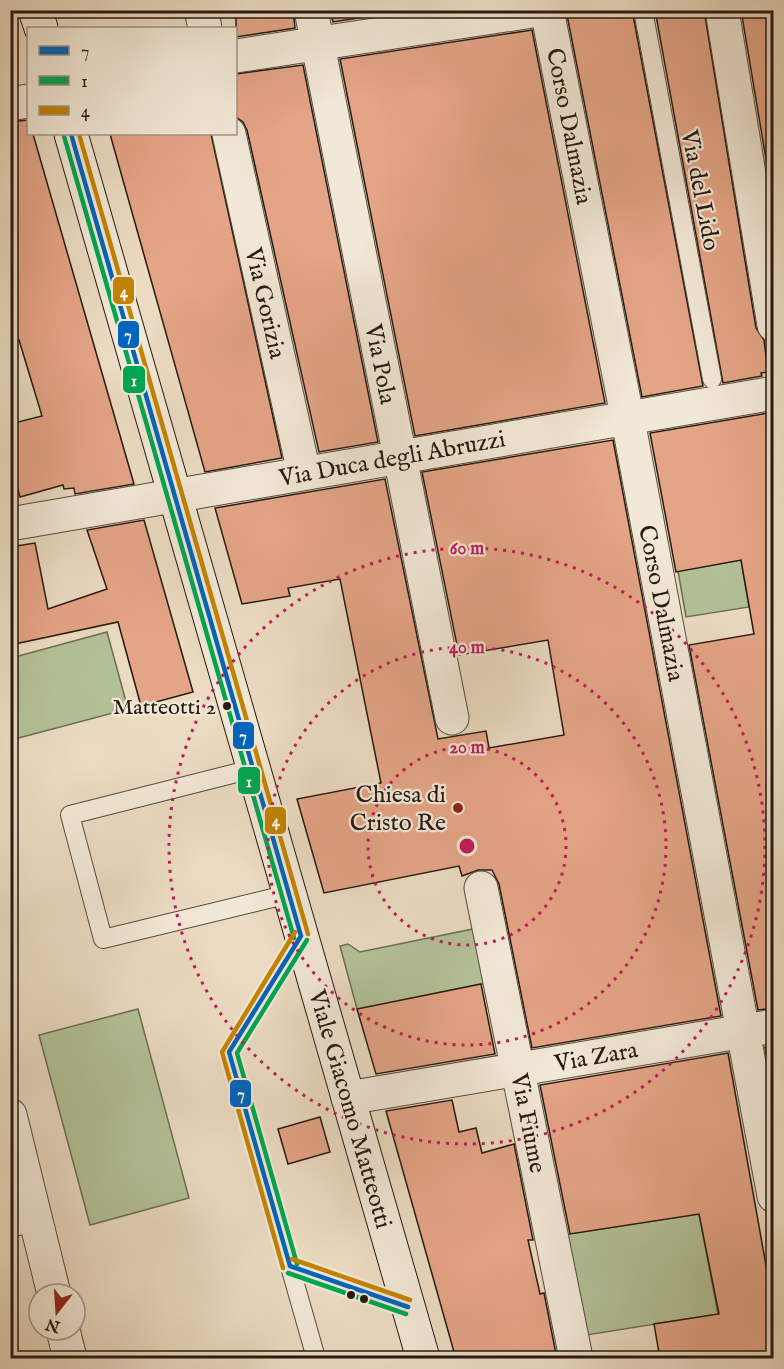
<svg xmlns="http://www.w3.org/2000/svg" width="784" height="1369" font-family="'IM FELL English',serif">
  <rect width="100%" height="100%" fill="#ebdbc2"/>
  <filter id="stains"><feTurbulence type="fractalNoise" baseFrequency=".00333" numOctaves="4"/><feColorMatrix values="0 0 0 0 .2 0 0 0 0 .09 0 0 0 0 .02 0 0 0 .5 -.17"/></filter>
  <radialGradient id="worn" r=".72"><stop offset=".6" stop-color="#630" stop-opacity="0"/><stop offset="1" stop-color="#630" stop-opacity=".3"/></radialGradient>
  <!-- green -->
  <path fill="#b3c197" stroke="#6c6e54" stroke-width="1.5" d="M741,560l8,47 -63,10 -8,-46z
    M107,632l21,77 -117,31v-82z
    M473,929l11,55 -127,25 -17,-63 8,-2 12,8z
    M138,1009l51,189 -99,27 -51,-190z
    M699,1214l19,100 -131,21 -20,-101z"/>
  <!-- building -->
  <path fill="#e4a486" stroke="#261a11" stroke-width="1.5" d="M236,10h57l2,18 -59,9z
    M330,10h81l-78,12z
    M566,10h66l71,376 -61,11z
    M655,10h49l52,318 8,12 4,32 -7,1 1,3 -39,7z
    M741,10h33v197z
    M532,30l73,373 -190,33 -75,-377z
    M303,65l75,377 -59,10 -72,-322 -4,-8 -7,-5v-43z
    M28,120v14h5l101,350 -59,10 -1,-6 -10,1 -1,-4 -43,12 -10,-36v-37l32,-8 -23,-76 -9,2v-220z
    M110,134h101l71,324 -77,14z
    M768,413l6,36v559l-16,2 -69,-365 65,-11 -13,-74 -65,12 -26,-139z
    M613,440l108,576 -189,32 -33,-164 -7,-14h-14l-16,6 -3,-10 -135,27 -27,-94 84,-16 -41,-204 -52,9 2,8 -48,8 -27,-96 170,-29 53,260 48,-8 3,17 75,-13 -16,-95 -89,15 -37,-183z
    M144,520l49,172 -52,14 -23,-84 -108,23v-98l25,-4 13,66 59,-20 -20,-59z
    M481,984l14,70 -119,20 -19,-65z
    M774,1045v26h-4l-5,-24z
    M728,1053l46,257v49h-114l-6,-35 65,-10 -20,-100 -129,20 -30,-149z
    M452,1100l7,32 17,-4 6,25 32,-9 19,96h-5l12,54 4,-1 13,66h-101l-70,-248z
    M320,1117l10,35 -42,12 -10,-35z"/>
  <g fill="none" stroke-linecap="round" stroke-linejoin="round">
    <!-- lane casing -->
    <g stroke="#574a3d" stroke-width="20">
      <path id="lane" d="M643,10l69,369
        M252,769l-182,46 33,124 186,-45
        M301,936l-72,116 87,306
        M10,1228l26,-6
        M290,1266l118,41"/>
    </g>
    <!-- street casing -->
    <g stroke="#574a3d" stroke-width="35">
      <path id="street" d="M201,10l4,18
        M311,10l141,708
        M547,10l84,426 143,760
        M722,10l52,315
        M236,56l303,-46
        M10,104l18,-3
        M229,134l75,339
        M10,524l764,-131
        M481,888l95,470
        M348,1098l426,-72
        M10,1115l44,179
        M63,1330l7,28"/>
    </g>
    <!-- secondary casing -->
    <g stroke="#261a11" stroke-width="35">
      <path id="secondary" d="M35,10l6,18
        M71,134l352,1224"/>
    </g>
    <!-- lane -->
    <use href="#lane" stroke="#f2e8d7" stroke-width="18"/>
    <!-- street -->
    <use href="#street" stroke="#f2e8d7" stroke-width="33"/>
    <!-- secondary -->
    <use href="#secondary" stroke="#f2e8d7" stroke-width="33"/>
    <!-- bus-1 casing -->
    <g stroke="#f2e8d7" stroke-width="9">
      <path id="bus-1" d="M71,134l230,802
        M290,1266l-61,-214 72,-116
        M290,1266l118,41"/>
    </g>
    <!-- bus-2 casing -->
    <g stroke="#f2e8d7" stroke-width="9">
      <path id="bus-2" d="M64,136l230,802
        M297,1264l-60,-211 70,-113
        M288,1273l118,41"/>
    </g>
    <!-- bus-3 casing -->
    <g stroke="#f2e8d7" stroke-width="9">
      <path id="bus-3" d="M79,134l229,800
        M292,1259l118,41
        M283,1268l-61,-216 73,-120"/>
    </g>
    <!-- bus-1 -->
    <use href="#bus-1" stroke="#0065bd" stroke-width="4.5"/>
    <!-- bus-2 -->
    <use href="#bus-2" stroke="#00a651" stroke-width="4.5"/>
    <!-- bus-3 -->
    <use href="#bus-3" stroke="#c38304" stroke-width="4.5"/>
  </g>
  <!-- distance rings -->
  <g fill="none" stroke="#c2185b" stroke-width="3" stroke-dasharray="3 6">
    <circle cx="467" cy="846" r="99"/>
    <circle cx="467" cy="846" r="199"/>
    <circle cx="467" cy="846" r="298"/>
  </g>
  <!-- markers -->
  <g fill="#261a11" stroke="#f2e8d7" stroke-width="2">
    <circle cx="227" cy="706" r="5"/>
    <circle cx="351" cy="1295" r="5"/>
    <circle cx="364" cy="1299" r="5"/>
  </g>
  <circle fill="#8f2418" stroke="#f2e8d7" stroke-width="2" cx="458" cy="808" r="6"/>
  <g text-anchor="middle" stroke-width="4.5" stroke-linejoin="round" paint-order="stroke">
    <!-- bus labels -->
    <g font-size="22" fill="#261a11" stroke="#f2e8d7" text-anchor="end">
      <text x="216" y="714">Matteotti 2</text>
    </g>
    <!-- street labels -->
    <g font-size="24" fill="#261a11" stroke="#f2e8d7">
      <text transform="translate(570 126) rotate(79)" y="8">Corso Dalmazia</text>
      <text transform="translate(701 190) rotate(79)" y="8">Via del Lido</text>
      <text transform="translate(266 303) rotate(77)" y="8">Via Gorizia</text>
      <text transform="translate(381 364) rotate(79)" y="8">Via Pola</text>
      <text transform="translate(392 458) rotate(-10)" y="8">Via Duca degli Abruzzi</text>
      <text transform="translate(662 603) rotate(79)" y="8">Corso Dalmazia</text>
      <text transform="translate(596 1056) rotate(-10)" y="8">Via Zara</text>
      <text transform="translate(351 1109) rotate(74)" y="8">Viale Giacomo Matteotti</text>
      <text transform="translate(529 1123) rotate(79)" y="8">Via Fiume</text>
    </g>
    <!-- poi labels -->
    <g font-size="24" fill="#261a11" stroke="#f2e8d7" text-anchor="end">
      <text x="446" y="802">Chiesa di<tspan x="446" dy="28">Cristo Re</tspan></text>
    </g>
  </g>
  <circle cx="467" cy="846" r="9" fill="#c2185b" stroke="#f2e8d7" stroke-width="3"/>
  <g font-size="18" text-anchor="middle" font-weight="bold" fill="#c2185b" stroke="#f2e8d7" stroke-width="4.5" stroke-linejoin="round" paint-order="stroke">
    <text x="467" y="554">60 m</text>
    <text x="467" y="653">40 m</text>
    <text x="467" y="753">20 m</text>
  </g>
  <g stroke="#f2e8d7" stroke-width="2">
    <rect x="112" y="276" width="23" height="29" rx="6" fill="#c38304"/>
    <rect x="117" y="320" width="23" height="29" rx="6" fill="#0065bd"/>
    <rect x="122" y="365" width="24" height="29" rx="6" fill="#00a651"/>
    <rect x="232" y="721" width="23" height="29" rx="6" fill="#0065bd"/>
    <rect x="237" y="766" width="24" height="29" rx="6" fill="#00a651"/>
    <rect x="264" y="806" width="23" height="29" rx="6" fill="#c38304"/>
    <rect x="229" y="1079" width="23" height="29" rx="6" fill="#0065bd"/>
  </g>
  <g font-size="16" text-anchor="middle" font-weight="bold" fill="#fff">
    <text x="124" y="297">4</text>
    <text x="128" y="340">7</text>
    <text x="134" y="386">1</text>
    <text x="243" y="741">7</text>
    <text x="249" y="787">1</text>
    <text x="276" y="826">4</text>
    <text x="241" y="1099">7</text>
  </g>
  <!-- margin -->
  <rect width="784" height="1369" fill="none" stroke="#ebdbc2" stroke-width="36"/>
  <rect x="12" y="12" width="760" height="1345" fill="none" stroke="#261a11" stroke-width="3"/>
  <rect x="18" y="18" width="748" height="1333" fill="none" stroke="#261a11" stroke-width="1.5"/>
  <!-- legend -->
  <rect x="27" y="27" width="210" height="108" fill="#f2e8d7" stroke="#a09688" stroke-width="1.5"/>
  <rect x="39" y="46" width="30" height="9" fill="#0065bd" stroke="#a09688" stroke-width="1.5"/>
  <text x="81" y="57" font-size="18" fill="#261a11">7</text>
  <rect x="39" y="76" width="30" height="9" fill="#00a651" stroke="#a09688" stroke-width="1.5"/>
  <text x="81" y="87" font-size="18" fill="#261a11">1</text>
  <rect x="39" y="106" width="30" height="9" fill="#c38304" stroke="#a09688" stroke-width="1.5"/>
  <text x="81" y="117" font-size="18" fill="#261a11">4</text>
  <!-- north arrow -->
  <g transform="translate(57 1312) rotate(197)"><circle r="28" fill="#f2e8d7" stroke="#a09688" stroke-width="1.5"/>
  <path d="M0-4.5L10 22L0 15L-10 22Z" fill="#8f2418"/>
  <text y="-9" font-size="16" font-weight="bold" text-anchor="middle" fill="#261a11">N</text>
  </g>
  <rect width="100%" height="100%" filter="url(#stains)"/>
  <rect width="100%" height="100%" fill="url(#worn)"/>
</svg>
